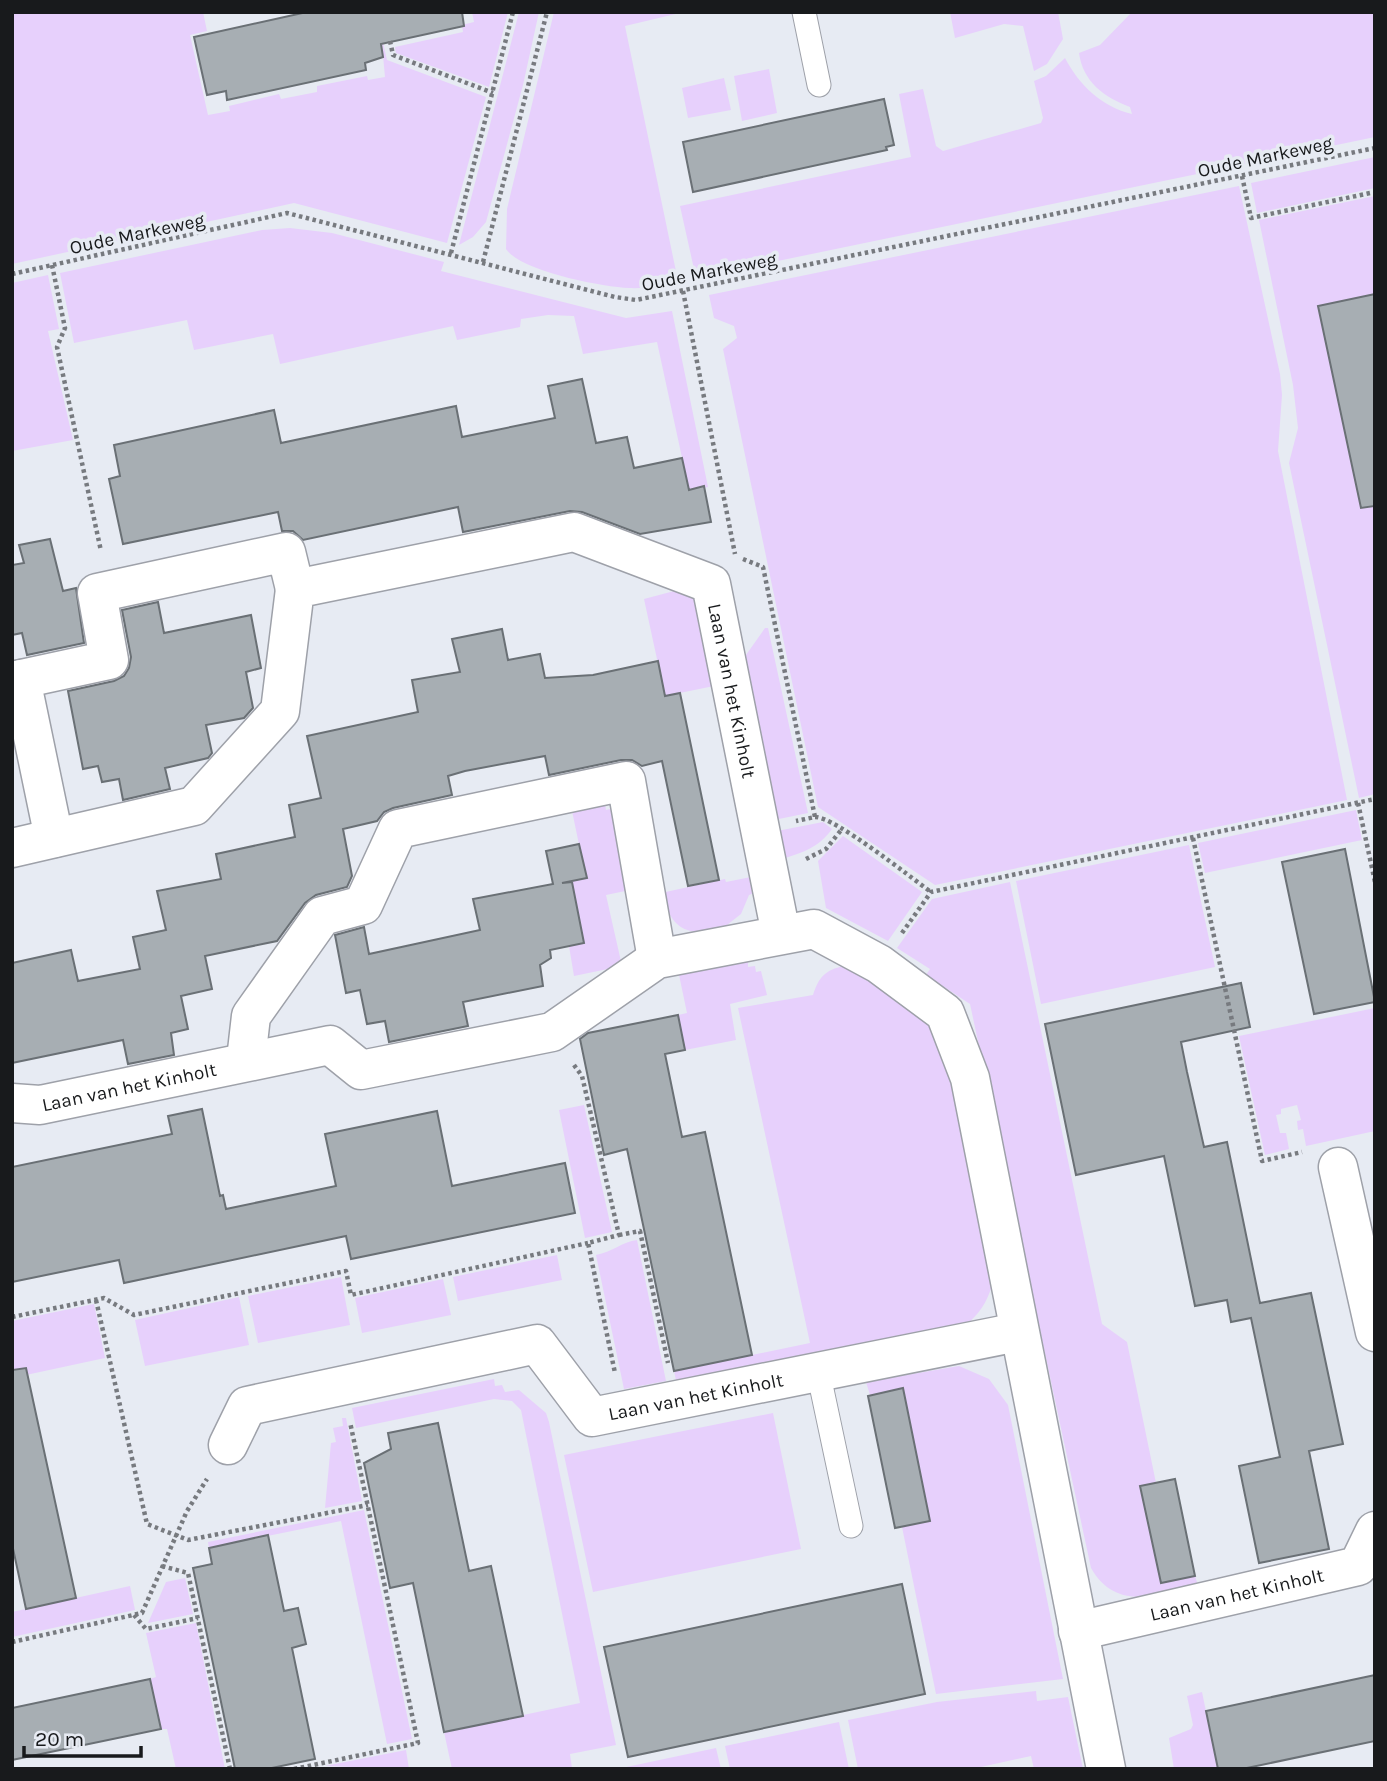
<svg xmlns="http://www.w3.org/2000/svg" width="1387" height="1781" font-family="Karla,sans-serif">
  <rect width="100%" height="100%" fill="#e7ebf3"/>
  <!-- green -->
  <path fill="#e7d0fc" d="M12,12h191l4,19 -17,4 18,80 22,-4 -1,-5 50,-12 2,5 36,-7v-6l50,-10 1,4 17,-3 -4,-43 6,26 99,37 -39,146 -153,-40 -282,61z
    M472,12h36l-19,75 -93,-34 -1,-6 68,-15 -1,-7 12,-3z
    M519,12h20l-16,73 -37,137 -13,15 -14,8z
    M554,12h130l-59,14 53,255c-17,4 -32,8 -49,7 -27,-1 -109,-17 -123,-39l1,-40z
    M950,12h108l5,27 -16,25 -13,7 -11,-45 -19,-2 -49,14z
    M1132,12h243v125l-679,141 -16,-72 231,-49 -12,-63 24,-5 13,57 7,5 98,-28 2,-5 -9,-37 12,-5 19,-18c14,27 37,49 67,56l-2,-7c-26,-10 -47,-25 -51,-54l21,-8z
    M769,69l8,44 -35,8 -8,-45z
    M724,78l7,32 -43,8 -6,-30z
    M1375,157v31l-118,25 -6,-30z
    M1239,186l41,188 2,21 -4,56 69,349 -412,85 -117,-78 -95,-458 14,-11 -3,-12 -20,-8 -5,-23z
    M1375,196v598l-16,4 -70,-335 9,-35 -5,-43 -34,-165z
    M290,228l42,5 112,29 -3,9 185,47 46,-7 36,176 -19,3 -32,-148 -74,12 -9,-38 -26,-1 -27,4 -1,8 -63,13 -4,-14 -173,38 -7,-30 -79,16 -7,-30 -113,23 -14,-70 202,-43z
    M48,275l11,54 -11,2 25,109 -61,11v-168z
    M693,586l21,100 -49,10 -21,-97z
    M765,628h3l40,185 -34,7 -33,-158z
    M604,799l2,11 12,-3 12,83 -24,5 16,71 -48,10 -5,-30 14,-3 -11,-62 14,-3 -15,-72z
    M1356,810l6,30 -157,33 -7,-30z
    M823,822l9,7c-14,19 -28,23 -50,30l-5,-28z
    M843,836l79,56 -34,49 -62,-33 -8,-47z
    M1189,845l26,122 -174,37 -25,-123z
    M751,877l3,16 -5,2 -8,19 -14,11 1,4c-40,7 -55,4 -67,-36l64,-14 1,3z
    M1010,882l92,442 25,18 29,141 -15,4 20,96 34,-7 2,6 -4,6c-39,8 -78,22 -102,-20l-121,-564 -44,-29 4,-6 -33,-21 35,-49z
    M748,962v5l7,-1 1,6 5,-1 6,24 -37,9 6,36 -51,10 -7,-35 9,-2 -9,-43z
    M844,966l81,46 22,40 45,233c-5,18 -13,29 -27,41l-287,64 -4,-19 136,-28 -72,-335 75,-13c6,-18 12,-25 31,-29z
    M1375,1008v123l-69,15 -3,-17 -5,1 -1,-9 4,-1 -4,-15 -16,4v5l-5,1 4,18h6l3,16 -24,6 -26,-119z
    M584,1105l28,127 -27,6 -26,-128z
    M637,1240l29,141 -42,8 -28,-134c16,-3 26,-13 41,-15z
    M557,1255l5,25 -104,21 -5,-24z
    M341,1277l9,48 -92,18 -10,-47z
    M443,1279l8,36 -89,18 -7,-35z
    M239,1297l10,48 -104,21 -10,-46z
    M94,1304l11,54 -93,20v-57z
    M959,1366l30,13 19,26 55,274 -127,15 -34,-167 28,-6 -27,-132 -33,6 -4,-13z
    M494,1379l1,7 7,-1 3,7 14,-2 27,23 3,9 67,323 -46,9 2,14 -3,1h-117l-8,-37 136,-29 -59,-293 -9,-9 -18,-2 -138,29 -4,-20z
    M773,1413l28,136 -208,43 -29,-137z
    M342,1418h4l16,83 -37,7 6,-65 5,-1 -3,-14 10,-2z
    M364,1510l48,229 -25,5 -46,-223 -132,27 -1,-6z
    M185,1578l8,36 -45,9 18,-41z
    M130,1586l5,24 -123,27v-25z
    M196,1623l29,146h-49l-9,-40h-6l-11,-50 6,-2 -10,-44z
    M1036,1691l1,10 31,-4 15,72h-49l-3,-13 -59,13h-114l-10,-49 89,-18z
    M1202,1692l16,77h-44l-5,-31 22,-9 2,-4 -6,-29z
    M839,1722l10,47h-119l-5,-23z
    M716,1748l5,21h-104z
    M406,1750l3,19 -84,-3z"/>
  <!-- building -->
  <path fill="#a7aeb3" stroke="#6a7075" stroke-width="2" d="M307,12h155l2,14 -83,18 2,13 -18,6 1,7 -139,30 -1,-9 -19,4 -13,-58z
    M884,99l10,46 -8,2 1,3 -194,42 -10,-50z
    M1375,294v212l-14,2 -43,-202z
    M582,379l14,64 31,-6 7,31 48,-10 7,32 15,-4 7,36 -71,12 -58,-22 -12,-1 -107,21 -5,-25 -155,33 -10,-9h-11l-4,-19 -155,32 -14,-65 11,-3 -6,-31 160,-35 7,33 175,-37 6,31 93,-19 -7,-32z
    M50,539l13,52 13,-3 8,55 -57,12 -5,-22 -10,2v-70l12,-2 -5,-18z
    M158,602l6,31 87,-18 10,53 -15,4 7,36 -9,10 -38,7 6,28 -4,5 -43,10 5,21 -47,11 -4,-21 -17,3 -4,-16 -15,3 -15,-78 46,-10 10,-5 5,-8 2,-11 -9,-47z
    M502,629l6,31 32,-6 5,24 48,-3 65,-14 7,35 15,-3 39,187 -31,6 -26,-125 -20,5 -10,-6h-11l-72,15 -4,-19 -80,15 -17,5 4,19 -59,13 -9,4 -7,9 -34,8 9,47 -5,11 -31,8 -11,8 -28,38 -72,15 7,33 -31,7 7,33 -17,4 3,22 -46,9 -5,-24 -111,23v-100l59,-13 7,31 62,-12 -7,-32 33,-7 -9,-39 64,-12 -5,-25 79,-17 -6,-32 32,-7 -14,-62 111,-24 -6,-32 48,-8 -8,-33z
    M579,844l8,34 -25,5 10,-1 12,61 -34,7 1,8 -11,7 3,21 -80,16 5,24 -79,16 -4,-21 -18,3 -7,-34 -14,3 -11,-58 29,-8 5,27 111,-24 -7,-31 80,-15 -7,-33z
    M1345,849l30,153 -61,12 -32,-152z
    M1241,983l9,44 -69,15 6,30 17,75 23,-5 33,161 51,-10 32,151 -34,7 20,98 -70,14 -20,-97 41,-9 -29,-139 -20,4 -4,-22 -32,6 -31,-150 -88,19 -31,-151z
    M678,1015l7,35 -20,4 17,83 23,-5 47,223 -78,16 -47,-222 -23,6 -24,-116 8,-6z
    M202,1109l18,87 3,-1 3,14 110,-23 -11,-52 112,-23 15,75 113,-23 10,50 -224,46 -5,-23 -222,47 -5,-23 -107,22v-115l160,-33 -4,-18z
    M26,1368l50,230 -50,11 -14,-65v-174z
    M903,1388l27,133 -35,7 -27,-132z
    M438,1423l31,148 22,-5 32,150 -79,16 -31,-149 -23,5 -26,-125 27,-14 -3,-16z
    M1175,1479l20,97 -34,7 -21,-97z
    M268,1535l16,76 14,-3 8,36 -14,4 23,111 -48,10h-32l-42,-201 19,-4 -3,-16z
    M902,1584l23,110 -297,63 -24,-110z
    M1375,1675v66l-133,28h-24l-12,-58z
    M150,1679l11,50 -149,31v-52z"/>
  <g fill="none" stroke-linecap="round" stroke-linejoin="round">
    <!-- service casing -->
    <g stroke="#9ea1a9" stroke-width="25">
      <path id="service" d="M804,12l15,73
        M818,1371l33,155"/>
    </g>
    <!-- minor casing -->
    <g stroke="#9ea1a9" stroke-width="41">
      <g id="minor">
        <path d="M21,679l33,159"/>
        <path d="M12,681l97,-21 -12,-67 189,-41 9,37"/>
        <path id="s1" d="M12,848l182,-42 86,-95 15,-122 279,-57 137,52 70,350"/>
        <path d="M246,1060l5,-44 71,-100 41,-11 35,-76 228,-48 31,178"/>
        <path id="s2" d="M12,1103l28,2 290,-60 31,25 191,-38 105,-73 157,-30 65,35 66,49 25,65 136,691"/>
        <path d="M1338,1167l37,165"/>
        <path id="s3" d="M228,1445l19,-39 290,-62 55,73 426,-85"/>
        <path id="s4" d="M1078,1631l280,-65 17,-35"/>
      </g>
    </g>
    <!-- path -->
    <path stroke="#777a7f" stroke-width="4.5" stroke-dasharray="3.5 3.5" stroke-linecap="butt" d="M390,41l3,14 100,38
      M1242,176l9,42 124,-26
      M451,253l62,-241
      M483,262l64,-250
      M52,265l13,63 -8,19 44,204
      M12,274l275,-61 328,84 21,3 739,-152
      M683,291l52,263
      M743,559l20,8 52,250 -19,4
      M1358,803l17,79
      M815,817c20,0 95,60 116,75
      M1193,838l69,323 40,-9
      M806,859l20,-10 16,-20
      M902,933l29,-41 444,-93
      M574,1065l8,11 37,159 -31,8 27,130
      M619,1235l21,-4 28,132
      M96,1300l51,224 41,16 180,-35
      M12,1317l92,-19 30,17 212,-44 5,24 237,-52
      M162,1566l26,7 42,196
      M134,1615l12,14 52,-11
      M12,1642l130,-29 45,-102 20,-32
      M294,1769l124,-26 -68,-321"/>
    <!-- service -->
    <use href="#service" stroke="#fff" stroke-width="23"/>
    <!-- minor -->
    <use href="#minor" stroke="#fff" stroke-width="38"/>
  </g>
  <g text-anchor="middle" stroke-width="7" stroke-linejoin="round" paint-order="stroke">
    <!-- street labels -->
    <g font-size="19" fill="#181a1c" stroke="#e7ebf3">
      <text transform="translate(1265 156) rotate(-12)" y="7">Oude Markeweg</text>
      <text transform="translate(137 233) rotate(-12)" y="7">Oude Markeweg</text>
      <text transform="translate(709 271) rotate(-11)" y="7">Oude Markeweg</text>
      <text dy="7" stroke="none"><textPath href="#s1" startOffset="978">Laan van het Kinholt</textPath></text>
      <text dy="7" stroke="none"><textPath href="#s2" startOffset="119">Laan van het Kinholt</textPath></text>
      <text dy="7" stroke="none"><textPath href="#s3" startOffset="537">Laan van het Kinholt</textPath></text>
      <text dy="7" stroke="none"><textPath href="#s4" startOffset="163">Laan van het Kinholt</textPath></text>
    </g>
  </g>
  <!-- border -->
  <rect width="1387" height="1781" fill="none" stroke="#181a1c" stroke-width="28"/>
  <!-- scale -->
  <path d="M24 1746v10h117v-10" fill="none" stroke="#181a1c" stroke-width="3.5"/>
  <text x="35" y="1746" font-size="21" fill="#181a1c" stroke="#e7ebf3" stroke-width="5" paint-order="stroke">20 m</text>
</svg>
